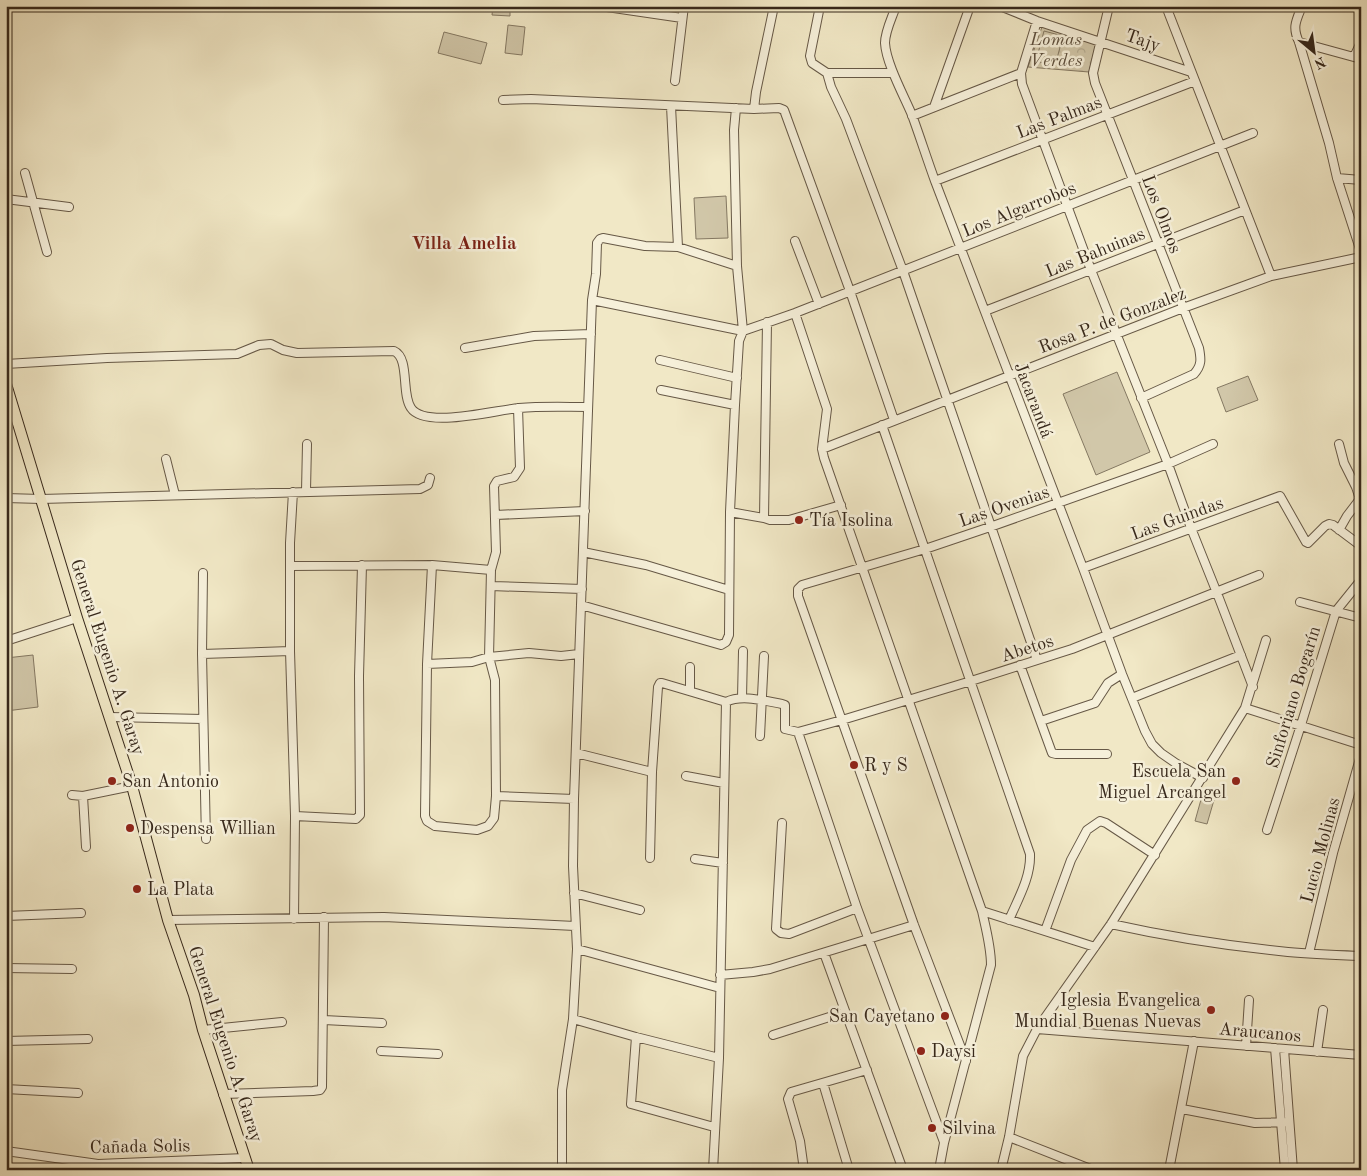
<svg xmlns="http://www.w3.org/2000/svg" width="1367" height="1176" font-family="'Old Standard TT',serif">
  <defs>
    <pattern id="forest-crowns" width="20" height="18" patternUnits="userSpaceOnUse" patternTransform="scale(1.25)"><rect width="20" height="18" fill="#d1c7a9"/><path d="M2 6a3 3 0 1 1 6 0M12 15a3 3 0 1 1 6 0" fill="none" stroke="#b4ab91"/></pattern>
  </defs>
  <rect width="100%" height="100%" fill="#f1e8c6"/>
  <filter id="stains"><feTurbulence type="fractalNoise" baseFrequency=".004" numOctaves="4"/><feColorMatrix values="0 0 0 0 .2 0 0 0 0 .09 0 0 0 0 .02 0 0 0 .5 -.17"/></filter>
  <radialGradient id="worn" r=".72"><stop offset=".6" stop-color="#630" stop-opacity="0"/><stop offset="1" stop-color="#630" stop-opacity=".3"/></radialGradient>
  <!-- forest -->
  <path fill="url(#forest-crowns)" stroke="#847862" d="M1043,24l53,19 -7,29 -61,-5z"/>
  <!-- pitch -->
  <path fill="#d1c7a9" stroke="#847862" d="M493,6h17v10l-18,-1z
    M508,25l17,2 -3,28 -17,-2z
    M1044,31l19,5 -8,30 -19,-5z
    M444,32l43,11 -6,21 -43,-11z
    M726,196l2,42 -32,1 -2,-41z
    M1117,372l33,80 -54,23 -33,-81z
    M1248,376l10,24 -32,12 -9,-24z
    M33,655l5,52 -32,4v-53z
    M1202,796l12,4 -7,24 -12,-3z"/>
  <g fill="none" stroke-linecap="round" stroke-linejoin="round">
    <!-- minor casing -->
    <g stroke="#665846" stroke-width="10">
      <path id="minor" d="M600,6l82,12
        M820,6l-10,50 2,7 15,10
        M896,6c-4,12 -11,25 -11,37 1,20 19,53 27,72 8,22 15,44 23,66l148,387 39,106 23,57 7,13 9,9 16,11 26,14
        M1000,6l37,15 154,51
        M1109,6l-16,67 2,10 104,265c2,11 3,17 -5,26l-53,24
        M1166,6l3,8 102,262
        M1302,6c-6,15 -10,21 -3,36l30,101 8,35 24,74
        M1037,21l-16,52 1,11 69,186 77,194 23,64 26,65 36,94
        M1299,42l62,17
        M1354,57l7,-15
        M893,73h-66l4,14 15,32 57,152 134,389
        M675,81l9,-75
        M503,100l28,-1 223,10 25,-1 5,2 66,181 44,129
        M671,106l7,141
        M934,107l36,-101
        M754,109l2,-17 18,-86
        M912,116l109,-43
        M25,173l22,79
        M1337,178l24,2
        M935,181l260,-100
        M6,199l63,8
        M795,241l24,63
        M592,300l4,-26 1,-31 3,-4 3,-1 42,8 33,1 59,19
        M985,311l260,-101
        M795,313l32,96 -5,40 2,9 158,453c4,18 9,36 9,54l-47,178 -5,27
        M465,348l69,-12 57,-2
        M660,360l77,18
        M6,364l101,-6 130,-4 22,-9 12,-1 12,6 14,3 97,-2c16,7 7,43 17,57 14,21 85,2 108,0 23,-2 46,-1 69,-1
        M661,390l74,15
        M882,425l148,429c1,23 -12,45 -21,66
        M1339,444l5,19 12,24 4,12 -13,17 -8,14
        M822,449l361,-141 88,-32 90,-19
        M166,459l9,36
        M306,491l1,-47
        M293,492l-3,51v108l5,165 -1,103
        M6,498l35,1 379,-10 8,-4 2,-7
        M730,512l34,6 6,2h19l52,-15
        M496,515l89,-4
        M764,518l3,-196
        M583,552l63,13 83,25
        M432,565l-5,99 -2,152 2,5 8,5 42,4 11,-4 6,-8 2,-22 -1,-116 -6,-23 2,-87 5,-18 -2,-66 3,-5 17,-4 6,-9 -2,-60
        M290,566l142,-1 59,5
        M1083,568l197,-72 26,46 2,1 17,-17 4,-2 4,1 28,21
        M203,573l-1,81 4,185
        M491,586l91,3
        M1300,602l61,16
        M581,605l140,40 5,-3 3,-7 1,-123 5,-107 4,-64 4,-10 -6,-65 -3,-136 2,-22
        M6,641l71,-23
        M202,654l88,-3
        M427,664l45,-2 17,-5 40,-4 32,3 18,-2
        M1020,665l32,88 4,1h51
        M690,667v24
        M742,698l1,-47
        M1132,698l109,-43
        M1245,708l116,37
        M110,717l93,2
        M1041,721l54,-18 13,-20 14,-9
        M798,732l59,176 87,234
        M760,736l4,-80
        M576,753l76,19
        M686,776l38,7
        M72,795l11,1 49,-10
        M83,796l3,51
        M496,796l78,3
        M295,816l61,3 4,-4 -1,-139 3,-111
        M782,823l-6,106 5,4 8,1 68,-26
        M1267,830l34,-105 35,-114 25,-31
        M650,858l2,-86 6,-85 2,-4h2l64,19c16,-8 39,-1 56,2l3,1v24l13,3 44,-12 129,-39 101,-32 187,-74
        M695,859l28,4
        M574,893l66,17
        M982,911l113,36
        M6,916l75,-3
        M168,920l216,-3 191,9
        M1111,924c58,13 118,22 177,28 24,2 49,3 73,4
        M1045,931l26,-71 16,-30 13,-9 6,2 49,32
        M577,949l143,39
        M824,953l79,217
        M1309,953l24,-100 28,-98
        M6,968l66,1
        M720,975l33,-3 17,-3 144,-44
        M573,1019l63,18 83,21
        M324,1020l58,3
        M1037,1029l324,26
        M203,1030l79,-8
        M773,1035l72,-23
        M636,1037l-5,67 83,23
        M6,1041l82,-2
        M1246,1046l3,-46
        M1275,1048l10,122
        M1284,1049l9,121
        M381,1051l57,3
        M1317,1052l6,-42
        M966,1061l-52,-136 -116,-329v-7l4,-4 123,-36 65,-22 178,-63 45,-20
        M823,1083l26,87
        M6,1089l72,4
        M223,1094l90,-3 7,-1 2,-3 2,-170
        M1182,1109l73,14 31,-1
        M1009,1137l84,33
        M6,1151l92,13 147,-6
        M562,1170v-80l11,-71 4,-70 -4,-83 1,-67 18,-499 151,31 52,-18 458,-180
        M713,1170l6,-112 7,-356
        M804,1170l-4,-29 -12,-42 3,-7 76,-22
        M1001,1170l8,-33 14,-81 14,-27 74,-105 134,-216 21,-68
        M1169,1170l25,-129"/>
    </g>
    <!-- major casing -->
    <g stroke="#37281b" stroke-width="12">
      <path id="major" d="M6,384l71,234 55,168 36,134 26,75 9,35 46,140"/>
    </g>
    <!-- minor -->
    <use href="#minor" stroke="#f6f0da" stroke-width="8"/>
    <!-- major -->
    <use href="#major" stroke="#f1e8c6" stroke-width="10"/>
  </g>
  <!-- markers -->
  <g fill="#8f2418" stroke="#f6f0da" stroke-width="2">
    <circle cx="799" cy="520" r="5"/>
    <circle cx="854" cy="765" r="5"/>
    <circle cx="112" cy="781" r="5"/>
    <circle cx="1236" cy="781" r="5"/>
    <circle cx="130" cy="828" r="5"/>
    <circle cx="137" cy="889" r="5"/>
    <circle cx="1211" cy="1010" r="5"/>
    <circle cx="945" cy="1016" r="5"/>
    <circle cx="921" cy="1051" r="5"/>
    <circle cx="932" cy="1128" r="5"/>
  </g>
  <g text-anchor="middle" stroke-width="5" stroke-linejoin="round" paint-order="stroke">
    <!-- park labels -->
    <g font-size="18" font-style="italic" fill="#5e503e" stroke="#f6f0da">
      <text x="1056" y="45">Lomas<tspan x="1056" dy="21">Verdes</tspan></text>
    </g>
    <!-- street labels -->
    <g font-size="18" fill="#37281b" stroke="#f6f0da">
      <text transform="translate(1143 40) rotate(19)" y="6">Tajy</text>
      <text transform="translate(1059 117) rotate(-21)" y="6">Las Palmas</text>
      <text transform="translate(1019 209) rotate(-22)" y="6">Los Algarrobos</text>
      <text transform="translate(1162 214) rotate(69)" y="6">Los Olmos</text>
      <text transform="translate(1095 252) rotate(-22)" y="6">Las Bahuinas</text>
      <text transform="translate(1112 320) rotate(-21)" y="6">Rosa P. de Gonzalez</text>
      <text transform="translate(1034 400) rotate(69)" y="6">Jacarandá</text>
      <text transform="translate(1004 506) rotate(-19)" y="6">Las Ovenias</text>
      <text transform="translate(1177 518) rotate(-20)" y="6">Las Guindas</text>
      <text transform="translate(1027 648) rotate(-18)" y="6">Abetos</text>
      <text transform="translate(108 657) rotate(72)" y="6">General Eugenio A. Garay</text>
      <text transform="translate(1293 697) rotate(-73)" y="6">Sinforiano Bogarín</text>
      <text transform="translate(1320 850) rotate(-75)" y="6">Lucio Molinas</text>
      <text transform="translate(1260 1032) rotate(5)" y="6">Araucanos</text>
      <text transform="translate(226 1044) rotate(72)" y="6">General Eugenio A. Garay</text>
      <text transform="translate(140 1146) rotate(-1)" y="6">Cañada Solis</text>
    </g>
    <!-- poi labels -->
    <g font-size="18" fill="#37281b" stroke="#f6f0da" text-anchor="start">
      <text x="809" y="526">Tía Isolina</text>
      <text x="864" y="771">R y S</text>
      <text x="1226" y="777" text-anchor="end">Escuela San<tspan x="1226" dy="21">Miguel Arcangel</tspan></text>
      <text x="122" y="787">San Antonio</text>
      <text x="140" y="834">Despensa Willian</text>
      <text x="147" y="895">La Plata</text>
      <text x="1201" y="1006" text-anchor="end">Iglesia Evangelica<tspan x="1201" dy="21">Mundial Buenas Nuevas</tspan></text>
      <text x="935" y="1022" text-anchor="end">San Cayetano</text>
      <text x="931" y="1057">Daysi</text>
      <text x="942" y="1134">Silvina</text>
    </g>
    <!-- neighbourhood labels -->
    <g font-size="19" font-weight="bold" fill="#7a1f14" stroke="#f6f0da">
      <text x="464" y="249">Villa Amelia</text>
    </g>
  </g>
  <!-- margin -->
  <rect width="1367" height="1176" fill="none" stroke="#f1e8c6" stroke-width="25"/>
  <rect x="8" y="8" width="1352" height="1161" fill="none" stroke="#37281b" stroke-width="2.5"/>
  <rect x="12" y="12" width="1342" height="1151" fill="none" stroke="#37281b"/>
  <!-- north arrow -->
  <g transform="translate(1314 52) rotate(151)" stroke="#f6f0da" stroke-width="4" paint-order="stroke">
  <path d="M0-4L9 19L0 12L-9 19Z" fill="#37281b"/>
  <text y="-8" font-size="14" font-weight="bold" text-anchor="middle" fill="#37281b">N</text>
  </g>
  <rect width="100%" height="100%" filter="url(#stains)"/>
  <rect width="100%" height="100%" fill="url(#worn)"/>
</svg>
